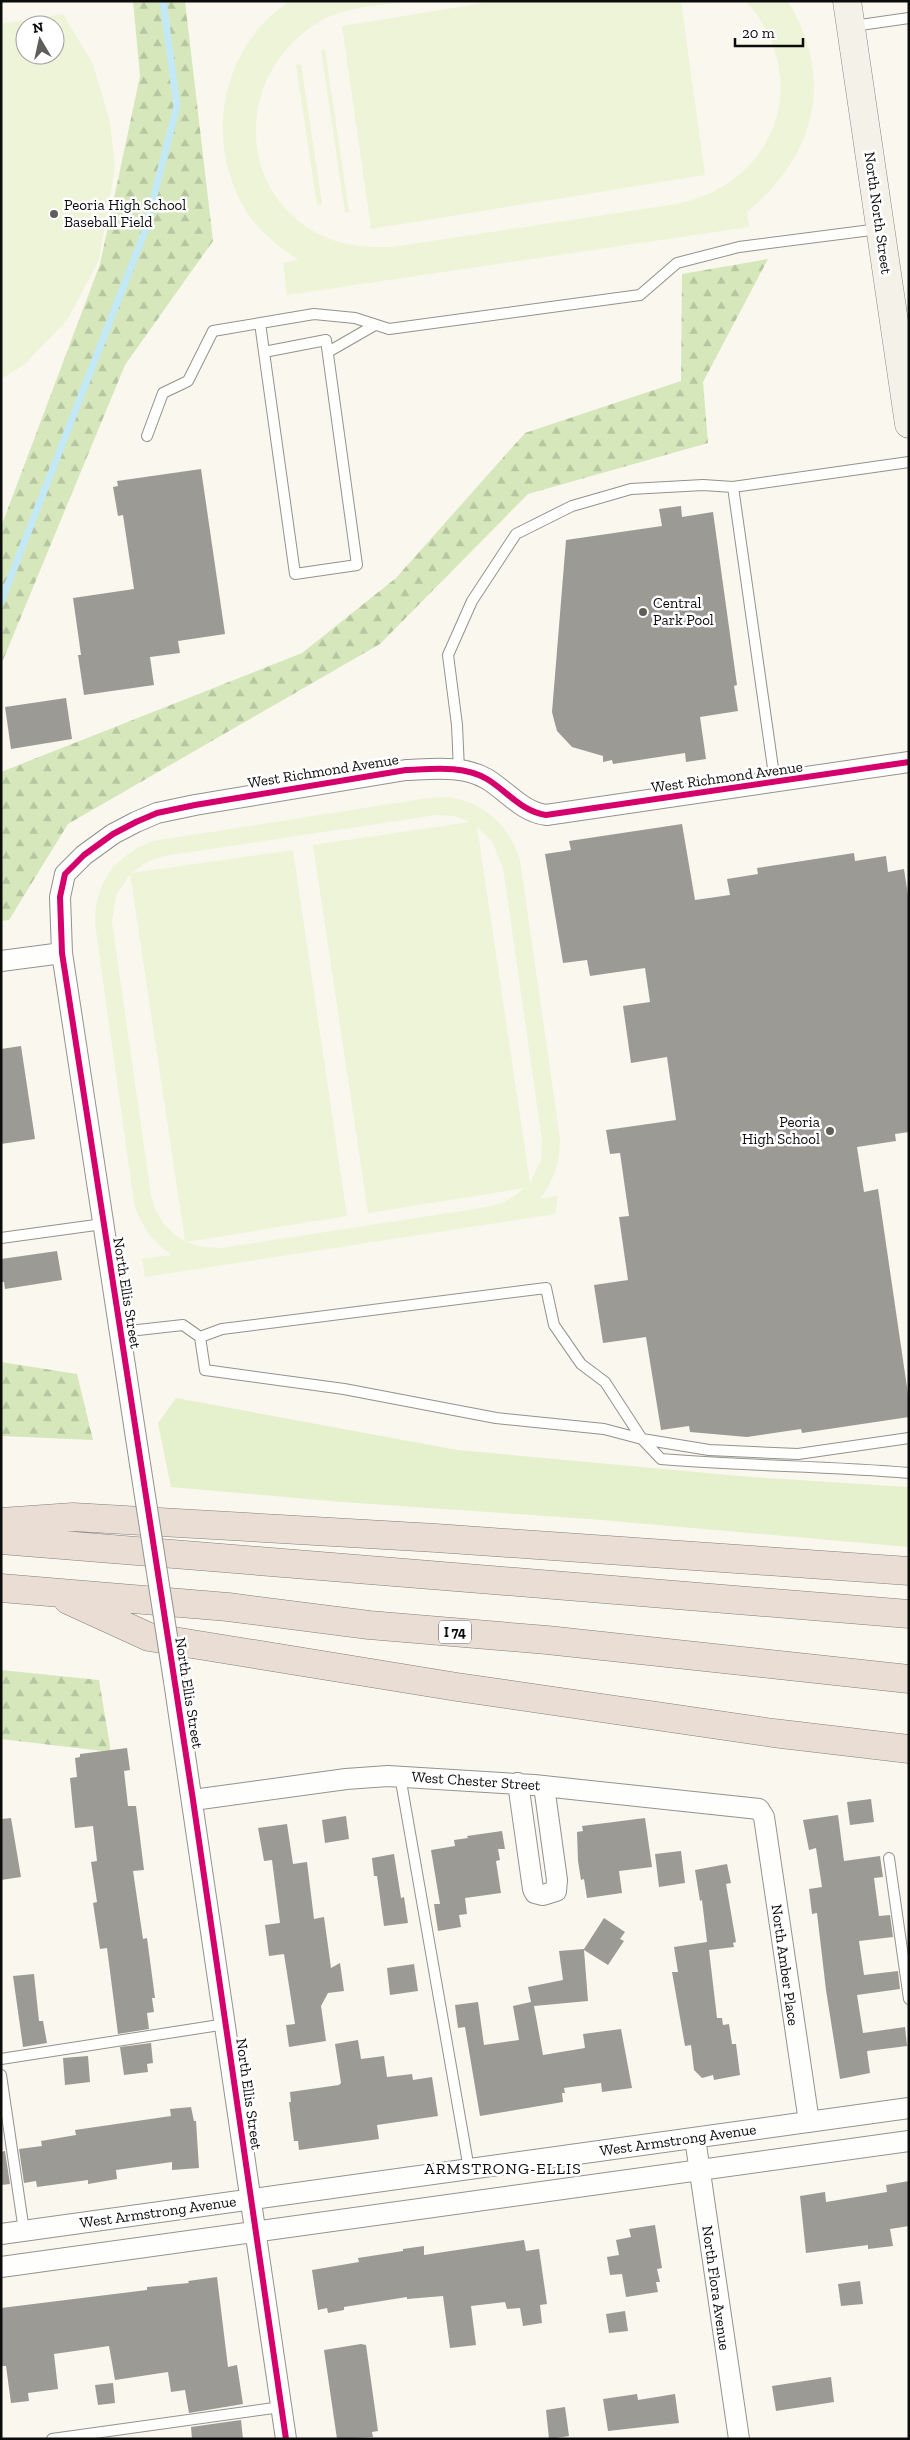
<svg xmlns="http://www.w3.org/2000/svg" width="910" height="2440" font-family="'Zilla Slab',serif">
  <defs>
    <pattern id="forest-firs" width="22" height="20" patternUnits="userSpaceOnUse" patternTransform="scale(1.25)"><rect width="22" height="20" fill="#d6e8bb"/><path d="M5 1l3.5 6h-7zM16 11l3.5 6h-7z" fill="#b6c6a0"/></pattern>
  </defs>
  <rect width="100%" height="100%" fill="#faf7ef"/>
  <!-- grass -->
  <path fill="#e5f0cd" d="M176,1398l281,52 294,27 158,10v60l-319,-28 -248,-17 -171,-15 -13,-64z"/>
  <!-- forest -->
  <path fill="url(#forest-firs)" d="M133,1h52l28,240 -88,124 -124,300v-138l99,-263 40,-188z
    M768,259l-65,123 5,61 -180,51 -148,150 -312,180 -59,96 -8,1v-149l301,-119 94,-75 129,-145 156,-52 1,-107z
    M1,1362l76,12 16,66 -92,-4z
    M1,1670l98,10 12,72 -110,-13z"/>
  <!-- pitch -->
  <path fill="#eef4d8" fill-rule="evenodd" d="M290,1h119c-29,5 -63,5 -88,20 -83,47 -90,167 -2,213 23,12 48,14 73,13l285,-43c100,-21 137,-125 69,-203h42c47,79 28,154 -41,211l2,15 -462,68 -4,-32 15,-3c-18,-13 -37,-27 -50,-46 -45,-69 -29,-167 42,-213z
    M496,1h185l24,174 -334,54 -29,-203z
    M63,14l30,50 17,58 5,46 -16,92 -31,59 -44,46 -23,14v-355zM25,25h30v30h-30z
    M325,49l24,163 -4,1 -24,-163z
    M301,64l21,140 -5,1 -21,-140z
    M447,797c37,5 62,28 73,63l40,279c0,23 -6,41 -20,60l18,-3 -3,18 -410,63 -3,-18 30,-4c-20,-14 -31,-29 -38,-52l-39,-279c-1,-40 20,-69 58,-83l275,-43zM436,815l19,1 15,6 -157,23 55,368 157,-25 -20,14 -18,5 -266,41 -18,-1 -17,-5 161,-26 -54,-366 -162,23 16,-11 17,-6zM477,826l15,15 11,27 39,273 -1,19 -11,23zM130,874l55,367c-18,-9 -30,-26 -34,-46l-39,-273 4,-26z"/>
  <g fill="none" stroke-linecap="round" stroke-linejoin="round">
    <!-- stream -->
    <path stroke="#c3e8f6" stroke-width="7" d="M1,602l144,-371 32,-125 -14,-105"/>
  </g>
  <!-- building -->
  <path fill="#9c9a95" d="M201,469l24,165 -47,7 2,12 -30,4 4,28 -70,10 -6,-40h3l-8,-57 61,-9 -11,-74 -5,1 -5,-29 5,-1 -1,-5z
    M681,506l1,11 31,-5 24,173 -3,1 4,25 -38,6 6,42 -20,3 -1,-9 -72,11 -1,-4 -9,2v-6l-31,-9 -15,-16 -3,-11 -2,-8 14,-172 96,-14 -3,-17z
    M66,698l6,41 -61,10 -6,-42z
    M682,824l13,76 35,-5 -3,-16 31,-5 -1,-6 97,-15 1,8 31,-5 2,16 16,-3 5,33v230l-14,2 1,7 -39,6 7,45 14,-3 31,212v16l-107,16 -1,-4 -54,8 -57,-5 -1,-6 -28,4 -15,-93 -43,6 -9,-58 34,-5 -9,-63 10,-1 -9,-63 -10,1 -4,-24 70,-10 -9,-63 -36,6 -8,-57 27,-4 -5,-34 -55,8 -3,-16 -24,3 -18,-109 26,-4 -2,-9z
    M21,1046l14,93 -34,5v-95z
    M57,1251l5,29 -57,9 -1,-7h-3v-23z
    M127,1748l3,22 -6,1 4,35h8l8,64 -11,1 10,68 4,-1 8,60h-3l2,14 -7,1 2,16 -31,5 -11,-86 -7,1 -7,-46 4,-1 -6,-40 6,-1 -4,-35 -18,2 -5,-50 7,-1 -2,-19 5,-1v-3z
    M871,1799l3,23 -24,3 -3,-23z
    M838,1815l6,46 36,-5 3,21 -9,1 5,38 11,-1 3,22 -34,4 5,34 34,-4 2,18 -43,6 6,38 42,-6 2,19 -40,5 3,22 -30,6 -14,-89 -9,-77 -5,1 -3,-25 13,-2 -6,-39 -7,2 -6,-30z
    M346,1816l3,23 -24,4 -3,-23z
    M11,1818l10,59 -20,3v-61z
    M645,1818l7,49 -33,4 3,22 -35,5 -3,-19 -3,1 -3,-19 -1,-29 6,-1 -1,-5z
    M287,1824l6,40 14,-2 7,57 10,-2 7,51 9,-5 4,28 -16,2 -7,13 5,35 -37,6 -3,-22 9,-1 -11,-70 -15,2 -4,-31 15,-2 -8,-63 -8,1 -6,-33z
    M502,1831l3,18h-7l2,11 -4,1 5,32 -36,5 2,16 -8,1 2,12 -23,4 -4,-27h6l-9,-54 24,-4 -1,-6 14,-2 -1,-2z
    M681,1851l4,32 -26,4 -4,-33z
    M394,1854l7,44 3,-1 4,26 -24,3 -7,-50h-3l-2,-18z
    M727,1864l4,19 -5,1 10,58 -3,1 1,4 -25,3 8,68h5l1,7 6,-1 3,20h4l4,31 -26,5 -1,-5 -11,3 -8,-8 -3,-25 -6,1 -13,-74h6l-4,-25 33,-5 -5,-42 -2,1 -5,-31z
    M604,1918l21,14 -5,7 4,2 -16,24 -24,-15 4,51 -54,5 9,49 42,-7 -2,-14 38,-5 11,59 -30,4 -1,-9 -37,5 1,5h-3l1,9 -83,14 -15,-89 -7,1 -3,-23 23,-3 6,43 35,-5 -6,-34 18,-4 -3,-15 35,-7 -4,-29 25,-2z
    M414,1964l4,27 -28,4 -3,-27z
    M34,1974l5,47h4l4,22 -24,4 -10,-71z
    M358,2040l3,19 23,-3 3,21 25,-3 1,6 19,-3 6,39 -61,9 2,14 -80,11 -1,-9h-4l-5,-39h2l-1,-10 49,-7 2,-2 -6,-39z
    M151,2043l2,20 -6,1 1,8 -24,3 -4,-28z
    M88,2056l2,26 -25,3 -2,-27z
    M191,2107l3,14h2l3,47 -27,2v-8l-56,8 1,9 -29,5v-4l-51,7 -1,-6 -12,2 -5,-34 23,-3 -1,-5 35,-6 -1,-5 96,-14 -1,-7z
    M5,2151l5,33 -9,1v-33z
    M909,2181v45l-19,3 3,17 -25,3v-4l-62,8 -6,-57 25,-4 1,10 61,-10 -1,-7z
    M655,2225l7,43 -5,1 3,13h-4l2,10 -32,5 -4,-23 -12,1 -3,-18 12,-2 -3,-15 15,-3 -2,-8z
    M524,2240l2,11 13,-2 8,55 -7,1 2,18 -19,3 -3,-18 -13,1 -2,-7 -34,4 5,39 -26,3 -7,-52 -36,3v-2l-63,10v3l-16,3 -1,-5 -9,2 -6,-40 47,-8 -1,-4 45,-7v-2l21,-3v9z
    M217,2277l11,90 9,-2 6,39 -54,9 -4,-23 -14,2 -3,-20 -53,8 -6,-34 -55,8 4,35 -30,4 1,8 -18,2 -5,-37h-5v-58l146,-18v-3l42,-4 -1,-2z
    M860,2281l3,23 -22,2 -3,-22z
    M625,2311l3,20 -19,2 -3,-19z
    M361,2344l5,1 12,86 -6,1 1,5 -36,2 -13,-89z
    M831,2377l3,25 -58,9 -4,-25z
    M113,2383l2,20 -17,2 -3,-20z
    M637,2394l1,6 37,-6 4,29 -71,8 -5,-32z
    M565,2407l4,29 -20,3 -3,-29z
    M241,2420l2,19h-51l-1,-12z"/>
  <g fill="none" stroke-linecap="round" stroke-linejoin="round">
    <!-- lane casing -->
    <g stroke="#93928e" stroke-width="12">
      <path id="lane" d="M853,26l56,-8
        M260,323l4,29 31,222 62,-9 -31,-225 -62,12
        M328,352l47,-27
        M147,436l16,-43 25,-12 25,-50 101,-17 41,4 34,11 251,-34 37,-32 62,-16 140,-18
        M459,770l-2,-45 -9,-70 24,-54 44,-67 56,-28 59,-17 72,-4 30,2
        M775,782l-42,-295 176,-25
        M1,1238l102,-14
        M120,1332l63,-7 17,12
        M909,1438l-111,16 -89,-4 -67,-11 -38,-10 -108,-11 -152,-29 -139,-19 -5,-33 22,-8 324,-41 8,37 27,39 24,18 37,57 19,20c82,7 165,7 248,14
        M400,1776l69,393
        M889,1858l20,141
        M1,2059l225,-35
        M1,2075l23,156
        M52,2439l229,-32"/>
    </g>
    <!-- street casing -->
    <g stroke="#93928e" stroke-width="22">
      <path id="street" d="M1,961l61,-8
        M140,1464l-78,-511 -2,-56 5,-23 19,-19 29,-21 23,-12 21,-9 38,-8 211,-35c27,-1 57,-5 81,9 21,13 34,32 59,36l363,-53
        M174,1681l112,758
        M518,1783l15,106 2,4 8,2 13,-4 1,-11 -13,-94
        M193,1800l153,-21 42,-3 146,9 225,24 5,8 45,305
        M695,2138l44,301
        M1,2234l908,-126
        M1,2267l908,-126"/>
    </g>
    <!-- secondary casing -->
    <g stroke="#8a8885" stroke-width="29">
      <path id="secondary" d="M847,1l62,423"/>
    </g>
    <!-- highway casing -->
    <g stroke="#807f7c" stroke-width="29">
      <path id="highway" d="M1,1522l72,-5 363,21 473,33
        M1,1540l908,74
        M1,1588l227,19 141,18 178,15 362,39
        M68,1600l81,37 308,50 316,46 136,16"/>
    </g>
    <!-- lane -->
    <use href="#lane" stroke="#fefefd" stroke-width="10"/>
    <!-- street -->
    <use href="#street" stroke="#fefefd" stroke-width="20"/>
    <!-- secondary -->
    <use href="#secondary" stroke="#f4f2e8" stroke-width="28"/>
    <!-- highway -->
    <use href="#highway" stroke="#eaddd3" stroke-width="28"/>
    <!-- street-bridge casing -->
    <g stroke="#93928e" stroke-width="22" stroke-linecap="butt">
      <path id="street-bridge" d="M140,1464l34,217"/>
    </g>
    <!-- street-bridge -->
    <use href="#street-bridge" stroke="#fefefd" stroke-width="20"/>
    <!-- cycleway casing -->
    <g stroke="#fff" stroke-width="9">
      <path id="cycleway" d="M286,2439l-93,-639 -131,-847 -2,-56 5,-23 19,-19 29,-21 23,-12 21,-9 38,-8 211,-35c27,-1 57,-5 81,9 21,13 34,32 59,36l363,-53"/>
    </g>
    <!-- cycleway -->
    <use href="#cycleway" stroke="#d6006c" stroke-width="6"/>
  </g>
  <!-- markers -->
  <g fill="#5f5e5b" stroke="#fff" stroke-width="2">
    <circle cx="54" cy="214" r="5"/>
    <circle cx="643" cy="612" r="5"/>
    <circle cx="830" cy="1131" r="5"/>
  </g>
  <g text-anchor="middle" stroke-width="5" stroke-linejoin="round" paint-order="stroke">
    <!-- shield labels -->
    <rect fill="#fff" stroke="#555" stroke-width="1" x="439" y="1620.5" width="32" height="23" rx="4"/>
    <g font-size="14" font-weight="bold" fill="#0c0c0c">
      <text x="455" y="1637">I 74</text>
    </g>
    <!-- poi labels -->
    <g font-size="15" fill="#0c0c0c" stroke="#fff" text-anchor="start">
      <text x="64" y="210">Peoria High School<tspan x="64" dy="17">Baseball Field</tspan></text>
      <text x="653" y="608">Central<tspan x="653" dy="17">Park Pool</tspan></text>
      <text x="820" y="1127" text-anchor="end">Peoria<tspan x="820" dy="17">High School</tspan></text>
    </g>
    <!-- street labels -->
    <g font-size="15" fill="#0c0c0c" stroke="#fff">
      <text transform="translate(878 213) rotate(82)" y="5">North North Street</text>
      <text transform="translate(323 771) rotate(-9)" y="5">West Richmond Avenue</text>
      <text transform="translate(727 777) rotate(-8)" y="5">West Richmond Avenue</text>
      <text transform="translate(127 1293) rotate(81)" y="5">North Ellis Street</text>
      <text transform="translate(189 1693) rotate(81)" y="5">North Ellis Street</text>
      <text transform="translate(476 1781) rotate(4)" y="5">West Chester Street</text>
      <text transform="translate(785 1965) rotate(82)" y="5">North Amber Place</text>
      <text transform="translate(249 2094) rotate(82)" y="5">North Ellis Street</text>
      <text transform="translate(678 2140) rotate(-8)" y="5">West Armstrong Avenue</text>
      <text transform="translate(158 2212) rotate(-8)" y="5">West Armstrong Avenue</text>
      <text transform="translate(716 2288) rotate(82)" y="5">North Flora Avenue</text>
    </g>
    <!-- neighbourhood labels -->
    <g font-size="16" letter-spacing="1" fill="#0c0c0c" stroke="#fff">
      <text x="503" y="2174">ARMSTRONG-ELLIS</text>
    </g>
  </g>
  <!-- border -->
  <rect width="910" height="2440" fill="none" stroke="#0c0c0c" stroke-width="5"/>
  <!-- north arrow -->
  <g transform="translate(40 40) rotate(351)"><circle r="24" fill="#ffffff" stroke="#9e9e9e"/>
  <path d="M0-4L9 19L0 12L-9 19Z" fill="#5f5e5b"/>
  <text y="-8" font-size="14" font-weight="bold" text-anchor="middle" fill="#0c0c0c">N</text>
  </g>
  <!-- scale -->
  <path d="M735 38v8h68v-8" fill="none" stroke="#0c0c0c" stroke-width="2.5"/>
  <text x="742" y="38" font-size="15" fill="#0c0c0c" stroke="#ffffff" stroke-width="4" paint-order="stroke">20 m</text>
</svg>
